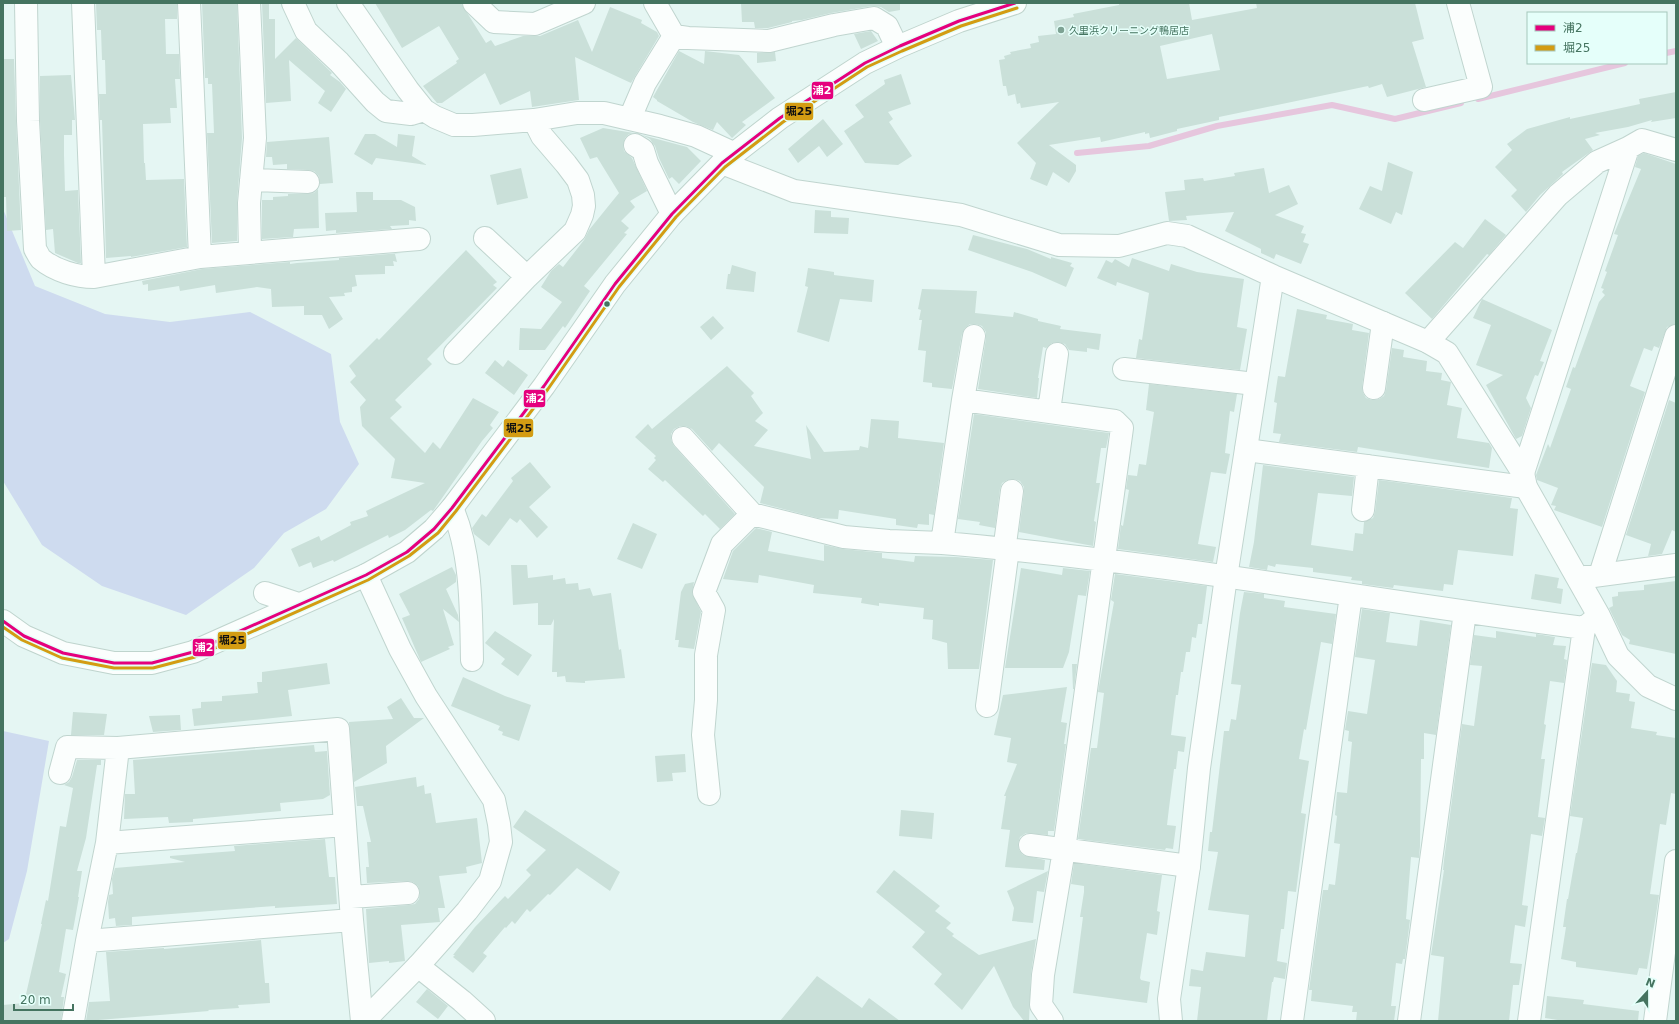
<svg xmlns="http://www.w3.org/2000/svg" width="1679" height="1024" font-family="'DejaVu Sans','Noto Sans JP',sans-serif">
  <rect width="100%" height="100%" fill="#e5f6f3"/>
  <!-- green -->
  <path fill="#cedbef" d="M3,209l32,77 70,28 65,8 80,-10 81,42 9,68 19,42 -33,45 -42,24 -30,35 -68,47 -84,-29 -60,-41 -39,-64z
    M3,731l46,10 -22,130 -18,68 -6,4z"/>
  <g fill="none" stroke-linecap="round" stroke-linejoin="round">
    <!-- stream -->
    <path stroke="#e6c6dd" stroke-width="6" d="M1666,53l10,-2
      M1478,99l147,-36
      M1077,153l72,-7 68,-20 115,-21 63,14 66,-16"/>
  </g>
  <!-- building -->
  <path fill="#cae0d9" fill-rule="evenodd" d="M96,3h81v16h-12l1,35h13l1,25h-5l2,29h-7l1,15 -28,1 1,39h1l1,17 38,-1 3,68 -56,10v-1l-25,2 -4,-138h-2l-1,-26h7l-1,-34h-3l-1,-30h-4z
    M202,3h35l5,135 -5,64v39l-25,2 -5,-110h7l-2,-49h-4v-6h-3z
    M262,3h7v16h6v40l21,-21 34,33 2,2 -2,2 10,7 6,7 -15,23 -13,-9 7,-12 -36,-31 2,41 -25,2z
    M375,3h86l25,40 5,-3 4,6 28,-10h17l38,-16 14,32 18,-45 32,13 -1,3 16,9 2,4 -28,47 -56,-26 4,43 -47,7 -2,-16 -30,14 -15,-32 -43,30h-5l-14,-17 34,-23 -1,-2 3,-2 -20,-33 -37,22z
    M741,3h159v7l-11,2 -8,-5 -9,-1 -41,7 -29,7 -10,1v1l-24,6h-13l-1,-6h-12z
    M1119,3h70l3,17 65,-12 -1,-5h159l9,36 -12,3 14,45 -39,10 -5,-13 -13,4 -1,-2 -149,31v3l-42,9v2l-27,7 -1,-5 -4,1v-2l-44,10 -1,-5 -51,8 27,20v6l-7,12 -16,-11 -6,14 -17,-7 6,-16 -19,-20 42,-41 -38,6 -1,-5 -3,1 -2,-10 -7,2 -2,-10h-3l-4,-26 6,-1 -1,-3 7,-2 -1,-2 21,-4 -1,-4 9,-2 -1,-6 18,-2 -2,-13 20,-4 -1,-3 46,-9zM1212,34l8,36 -53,9 -7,-33z
    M871,31l7,10 -17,8 -7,-15z
    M679,51l25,13 1,-13 34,4 36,43 -33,24 4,3 -14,13 -15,-16 -4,8 -20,-8 -36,-21v-1l-4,-3z
    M775,52l1,9 -19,2v-10z
    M3,59h11l2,62 5,109 -14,1 -1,-34h-3z
    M901,74l10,30 -23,8 5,7 -4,3 23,34 -14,9 -33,-2 -21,-32 20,-14 -9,-12 30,-21 -1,-4z
    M71,75l4,45h-3v15h-8v20l1,36 13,-1 3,73h-3l-23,-10 -2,-24 -7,1 -6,-109v-45z
    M1676,92v26l-25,4 1,-2 -24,7 -33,6 5,2 -15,4 8,11 -31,22 1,2 -23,21 -14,17 -15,-16 6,-6 -22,-23 17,-17 -5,-6 20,-15 43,-12v2l70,-15 -1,-5z
    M823,119l20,25 -16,13 -8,-11 -21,17 -10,-14z
    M603,128l31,5 -5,1 -4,4 -2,7 1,6 8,7 15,33 -17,10 5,6 -14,14 8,7 -5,5 3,1 -43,52 6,5 -25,37 -2,-2 -18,24h-26l1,-22 21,1 21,-27 -21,-15 10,-16 8,-7 4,3 21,-27 5,-10 30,-37 -22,-36 -7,2 -10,-21z
    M365,134h10l22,13 1,-13 17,2 -3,20 15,9 -51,-7 -4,7 -18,-11z
    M642,135l45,12 14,14 -22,23 -7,-7 -3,2 -10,-21 -4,-12 -5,-7z
    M329,137l4,46 -13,1 -1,-8 -5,-5 -6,-1 -21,-1v-5l-14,1 -1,-8h-6l1,-15z
    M1644,153l32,11v160l-9,3 -8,21 -5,-2 -2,5 -8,-3 -14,38 15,6 -43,135 -48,-17 2,-4 -5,-1 7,-17 -21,-8 -1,-5 12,-31 2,4 21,-59 -5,-2 7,-20 2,1 24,-66 6,-7 -3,-3 2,-3 -3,-1 6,-16 -2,-1 13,-36 -4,-1 27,-65 -6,-2 3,-11z
    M1388,162l25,10 -11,43 -6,-3 -5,12 -32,-15 11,-23 12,5z
    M521,168l7,30 -31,7 -7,-30z
    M1264,168l5,25 20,-8 9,19 -23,11 29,11 -3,7 5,1 -3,8 6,2 -8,20 -25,-10 -2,5 -13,-6v-4l-36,-18 9,-19 -48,4 1,4 -18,1 -4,-29 20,-2 -1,-10 19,-2 1,3 31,-5 -1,-3z
    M318,189l1,39 -25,1 -1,8 -31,2v-39h11v-3l15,-1v-2h20l6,-1z
    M356,192h17v8h28l14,7 1,14 -7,-1v5l-19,1 2,3 -56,4v-3l-10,1 -1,-18 32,-1z
    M815,210l16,1v6l18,1 -1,16 -34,-1z
    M1485,219l21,16 -17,20 -2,-1 -55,65 -27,-26 50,-51 8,6z
    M973,235l54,14 24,10v-2l21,6 -2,3 4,2 -8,19 -34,-15 -64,-22z
    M466,250l31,32 -4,3 4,3 -70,71 5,5 -37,36 7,7 -12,11 35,35 8,-11 7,7 33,-51 26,14 -9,13 3,3 -11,13 -49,70 -2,-1 -26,20 -16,8 -1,-3 -54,27 -1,-2 -20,8 -2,-6 -12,5 -8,-18 28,-13 2,5 30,-16 -1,-3 18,-6 -2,-5 59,-28 -34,-5 4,-19 -33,-33 -2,-19 6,-7 -16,-18 6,-6 -7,-10 28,-28 2,2z
    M401,253l-6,1 2,8 -4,-1 1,5h-9v8l-30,1 2,11 -5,1v5l-8,1 1,3 -16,1 14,22 -14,10 -7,-14h-18v-9l-32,1 -1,-18 -14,-2 -41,6 -1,-8 -35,6 -1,-5 -31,5v-7l-5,1 -1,-4 60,-12 88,-7v2l7,-1 42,-3v-2z
    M1132,258l37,13 2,-7 26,8 47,7 -7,48 10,2 -7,41 -104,-12 3,-19 3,1 7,-47 -32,-11 -1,4 -19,-8 9,-18 6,3 3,-4 14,8z
    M732,265l24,7 -2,20 -28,-3 2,-15h2z
    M808,268l26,4v3l40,5 -2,22 -32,-3 -11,43 -32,-10 11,-45 -3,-1z
    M922,289l55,2 -2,22 38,4 1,-5 24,7v2l23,5 -1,3 41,5 -2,16 -12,-2v4l-18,-2 -4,-6 -7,-2 -6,1 -6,5 -3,-1 -5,31h1l-2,20 -59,-9 8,-51v-6l-4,-6 -6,-2h-6l-5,4 -3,6 -10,55 -20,-2v-4l-9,-1 3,-31 -8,-1 4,-30h-3l2,-10 -3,-1z
    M1482,299l70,31 -12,31 4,1 -6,14 -3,-1 -9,23 5,10 -9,28 -6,3 -30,-54 17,-10 -27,-10 15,-40 -18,-7z
    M1297,309l30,6 -1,4 27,5 -1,6 17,3 -7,54 1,6 3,5 6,2 7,-1 5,-3 2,-6 6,-42 12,2 -1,7 24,4 -1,10 16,2 -1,7 10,2 -4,23 15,3 -5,30 32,5 3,5 -3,20 -131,-21 -1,5 -78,-10 2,-8 -8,-1 4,-30 -3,-1 4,-26 7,1z
    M713,316l11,12 -13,12 -11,-13z
    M495,360l8,7 5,-7 20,15 -14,20 -29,-22z
    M727,366l27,27 -3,3 12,17 -8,8 13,9 -14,16 57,13 -5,-34 18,27 35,-2 1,-4 8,2 3,-29 28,2 -1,17 46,5 -10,72 -5,-1v11l-11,-1 -1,4 -21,-3v-6l-57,-9 -1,9 -20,-1 -58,-15 4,-16 -45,-44 -7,8 -20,-22 -6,-3h-6l-6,3 -3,5v6l3,6 61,68 -15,15 -15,-15 -2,2 -38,-36 -2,2 -15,-13 8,-9 -2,-2 2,-2 -21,-19 13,-13 4,5z
    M1149,384l88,10 -3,18 -4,-1 -5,42 5,1 -4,20 -15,-2 -13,72 18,3 -3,15 -95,-13 3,-24 2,1 6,-36 -3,-1 2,-14 9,1 2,-12 7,1 8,-53 -8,-2z
    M1669,400l7,3v129l-4,-2 -10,24 -14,2 3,-12 -25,-9z
    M974,414l135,19 -3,15h-5l-5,35h4l-6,38 2,1 -3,24 -74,-14 5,-40v-5l-4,-6 -6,-2 -7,1 -5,3 -2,6 -5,39 -16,-3 1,-3 -22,-3z
    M530,462l21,25 -22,20 19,20 -11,11 -17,-19 -3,4 -7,-5 -21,28 -15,-12 -2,-6 10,-14 4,3 27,-36 -2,-3z
    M1263,465l91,12 -2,19 -34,-3 -7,52 42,6 2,-18 8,1 1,-12 9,-4 2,-6 4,-32 133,18 -2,10 8,1 -5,47 -55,-6 -5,35 -9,-1 -1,7 -49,-6 -1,3 -31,-4v-3l-11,-1 1,-3 -39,-5v-4l-37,-4 -1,3 -7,-2 -1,5 -18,-3 5,-25z
    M633,523l24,11 -15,35 -25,-10z
    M756,528l16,4 -4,19 56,10v-16l19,4 39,4v5l32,4 1,-6 41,1 37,3 -14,109h-31l-1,-26 -15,-4 1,-19 -10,-1 1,-11 -45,-5v3l-18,-3 1,-5 -49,-5 1,-8 -55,-10 -1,8 -35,-4 10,-28z
    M511,565h16l1,13 25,-3v5l12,-2 1,6 12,-1 1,7 11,-2 3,8 18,-3 8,57 2,-1 4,29 -40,3v2l-19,-1 -1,-6 -8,1v-5h-5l2,-53 -3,6h-13v-22l-25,2z
    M452,567l4,8v7l-10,7 12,26 1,7 -16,-13 11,36 -6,2 2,2 -29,13 -19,-44 8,-3 -11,-21z
    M1021,568l41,7 1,-7 27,3 -4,25 -8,-1 -9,57 -6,16h-58z
    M1115,574l92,12 -5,38h-4l-2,14 -4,-1 -2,15h-4l-3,20h-2l-3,23h-2l-5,40 15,2 -2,15 -6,-1 -2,18h-2l-5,39 -2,17 9,1 -3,23 -7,-1 -1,2 -87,-11 13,-91h6l7,-55 -6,-1 16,-90 -3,-2z
    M1535,574l24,4 -2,10 6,1 -2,15 -30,-5z
    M1676,581v73l-47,-10 1,-4 -8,-5 -13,-27 4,-2 -1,-9 6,-1v-4l26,-2v-5z
    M694,582l-2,11 9,19 -7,37 -16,-2 1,-7h-4l6,-48 4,-8z
    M1244,592l20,2v4l21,3 -1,6 52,7 -4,30 -11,-2 -15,88 -2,-1 -5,30 10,2 -8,52 5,1 -10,78 -8,-1 -4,38h-3l-4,32 10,2 -2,16 -11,-2 -1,5h-1l-5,39h-70l4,-34 -12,-1 2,-17 12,2 3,-19 39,5 4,-42 -41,-5 10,-58 -10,-1 2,-19h2l12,-101h5l2,-12 5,1 5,-35 -10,-1 9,-71z
    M1362,609l28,4 -4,29 31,4 3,-26 31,5 -15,110 -12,-2v26h-3l-1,87 -1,12 -8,-1 -5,62 4,1 -5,39h-2l-1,5 -6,-1 -5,43h5l-2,15h-38l1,-9h-5l1,-6 -42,-5 1,-11h-3l14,-100h5l1,-6 6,1 5,-41 -6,-1 3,-27 -2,-1 2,-23 10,1 5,-51 -4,-1 1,-10 -4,-1 3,-19 19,3 8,-54 -20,-3z
    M495,631l37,24 -14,21 -17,-12 4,-5 -20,-16z
    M1496,631l40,6v-3l19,3 -2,8 13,1 -2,13 3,1 -3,23 -14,-2 -6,43 2,1 -5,34h4l-7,58 7,1 -3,18 -11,-2 -9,71 6,1 -3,21 -10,-2 -5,38 12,1 -3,21h-6l-4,36h-71l6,-64 -13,-2 13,-85h-1l1,-10 18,-136 12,2 8,-60 -12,-1 4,-30 22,3z
    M327,663l3,21 -42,6 4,26 -98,10 -2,-17 9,-1v-6l21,-1v-5l36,-3 -1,-11h5v-10z
    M1592,663l14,2 11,16 -1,11 14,2 -1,7 6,1 -4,26 26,4 -1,3 20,3v56l-5,-1 -5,32 -6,-1 -10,70 9,1 -3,20 -9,54 -8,-1 -2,7 -61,-8v-5l-15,-3 5,-32h-3l4,-28h1l8,-46h1l6,-35 -13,-2z
    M1072,664h5l-3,25h-1z
    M463,677l42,19 26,9 -12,36 -17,-6 1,-3 -5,-2 2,-4 -49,-20z
    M1067,687l-6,35 6,1 -3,21h2l-12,87h-6v4l-22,-2 -6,4 -2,7 1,6 4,5 22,5 -1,10 -39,-3 5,-37 -9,-1 5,-33h-2l13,-32 -10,-2 4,-24 -17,-3 9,-40z
    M401,698l13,20h10l-38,28 1,17 -33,19 -5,-60 44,-3 -6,-12z
    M73,712l34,2 -3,21h-33z
    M180,715l1,15 -28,2 -4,-16z
    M314,745l1,7 12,-1 3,44 -7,4 -43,4 1,8 -88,8v3l-24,1 -1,-6 -44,2 1,-25h10l-2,-34z
    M685,754l1,18 -14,1 1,8 -16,1 -2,-26z
    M77,760h24v5h-4l-11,73 -9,33h5l-4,26h1l-6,33 -7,-1 -7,43 7,2 -5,23h3l-3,24h-58v-16l21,-2 18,-79h-1l5,-24 2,1 12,-75 6,1 7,-39 -9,-3 5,-3 3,-5z
    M416,777l1,10 7,-2 1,9 6,-1 5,30 41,-5 5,45 -16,4 1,6 -28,3 6,32h-7l2,14 -39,3 4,36 -16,2v-2l-20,2 -3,-54 43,-4 6,-1 4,-5 1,-7 -2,-6 -5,-4 -5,-1 -41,2 -1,-16h3l-2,-25h4l-8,-36h-6l-2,-19z
    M525,810l95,62 -10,19 -33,-23 -27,27 -2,-1 -18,18 -3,-3 -12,15 -3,-3 -6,7 -1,-1 -22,26 4,3 -14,17 -20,-16 2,-2h-2l22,-28 30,-31 3,3 23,-24 -5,-5 20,-20 -33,-23z
    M901,810l33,3 -2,26 -33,-3z
    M325,839l4,38h6l2,27 -62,4v-2l-143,11v8l-16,1 -1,-8 -6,1 -1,-17 1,-7 4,-1 -1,-15 3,-11 70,-6 -15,-4v-2l65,-5 -1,-5z
    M1074,863l88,12 -5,36 3,1 -3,23 -10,-2 -7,45 1,2 9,2 -3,21 -74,-10 10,-76h-3l4,-25v-6l-13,-2z
    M894,870l46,36 -5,5 16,12 -5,5 8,6 -2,2 27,19 57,-16 -5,35 -2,47h-5l-11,-14 -19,-41 -32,44 -28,-26 8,-10 -30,-27 13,-15 -49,-40z
    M1048,871l-4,21 -7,-1 -4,32 -21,-2 2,-13 -7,-17z
    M261,940l4,43h4l1,20 -32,2 1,3 -31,2 1,1 -123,10 3,-19 21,-1 -4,-49 58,-4v1z
    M817,976l45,32 7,-10 31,23h-120z
    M427,989l21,17 -10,13 -22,-17z
    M1547,996l37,4 -1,4 56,7 -1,10h-74l-19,-3z"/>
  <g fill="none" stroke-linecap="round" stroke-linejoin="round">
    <!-- minor casing -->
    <g stroke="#c0d5cf" stroke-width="24">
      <path id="minor" d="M26,3l2,118 7,128c2,3 4,8 6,10 14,12 36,18 53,18
        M83,3l11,274 106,-20 219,-18
        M189,3l11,254
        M249,3l6,135 -6,65 1,50
        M293,3l13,28 33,31 36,40 11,9 25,3 13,-4
        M348,3l60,87 16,20 11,7 19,8h19l61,-5 43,-7h27l56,13 36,10 37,17
        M474,3l20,19 41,2 49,-21
        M655,3l19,33
        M1424,100l57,-13 -23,-84
        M630,118l15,-35 29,-47 14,2 81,3 65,-16 40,-7 13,8 10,21
        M635,145l8,5 4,13 25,51
        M251,180l57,2
        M485,238l42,39
        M1428,342l130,-147 39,-33 31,-14 14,-8 34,10
        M455,353l72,-76 48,-46 7,-16 2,-9 -1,-11 -5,-15 -12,-16 -24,-28 -8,-16
        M1124,369l131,15
        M1374,388l9,-65
        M963,400l11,-64
        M1049,411l8,-57
        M683,438l69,76
        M1246,450l280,37
        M1523,473l105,-325
        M452,508c20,45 19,103 20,152
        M1363,510l5,-44
        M1600,575l76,-239
        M1586,577l90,-12
        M265,593l33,11
        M987,706l21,-157 -3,-5 7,-53
        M60,773l7,-26 51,1
        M709,794l-6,-59 3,-35v-45l8,-45 -10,-18 18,-48 30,-30 92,23 45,4 53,2
        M107,843l238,-18
        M1030,845l159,21
        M351,897l57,-4
        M87,941l265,-21
        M418,966l44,35 22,20
        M73,1021l14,-80 20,-98 11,-95 220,-19 14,191 10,101
        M1052,1021l-11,-16 2,-30 21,-125 58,-422 -7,-7 -152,-21 -21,143c215,18 428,57 642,85
        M1292,1021l59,-426
        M1409,1021l56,-409
        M1529,1021l55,-393 11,-9
        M1655,1021l21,-160"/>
    </g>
    <!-- tertiary casing -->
    <g stroke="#c0d5cf" stroke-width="24">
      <path id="tertiary" d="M722,163l72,28 167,24 98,30 60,1 48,-13 20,3 86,40 -47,301 -27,191 -10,98 -20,133 2,22
        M1273,276l155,66 19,11 76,120 3,14 73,129 19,40 30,30 28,13
        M364,1021l54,-55 49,-55 23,-30 11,-39 -2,-18 -5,-24 -68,-104 -26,-47 -34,-74"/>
    </g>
    <!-- secondary casing -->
    <g stroke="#bfd4cd" stroke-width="24">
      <path id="secondary" d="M3,621l21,15 39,17 51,10h38l41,-11 173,-77 41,-23 27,-23 18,-21 92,-122 71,-102 57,-70 50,-51 58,-45 85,-55 35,-17 59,-25 56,-18"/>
    </g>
    <!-- minor -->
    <use href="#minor" stroke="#fbfefd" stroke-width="22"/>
    <!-- tertiary -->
    <use href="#tertiary" stroke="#fbfefd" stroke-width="22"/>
    <!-- secondary -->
    <use href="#secondary" stroke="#fbfefd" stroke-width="22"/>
    <!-- bus-1 casing -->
    <g stroke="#e5fffa" stroke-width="6">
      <path id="bus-1" d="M3,621l21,15 39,17 51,10h38l41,-11 173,-77 41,-23 27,-23 18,-21 92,-122 71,-102 57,-70 50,-51 58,-45 85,-55 35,-17 59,-25 56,-18"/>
    </g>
    <!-- bus-2 casing -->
    <g stroke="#e5fffa" stroke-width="6">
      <path id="bus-2" d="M3,627l19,13 40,18 52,10h39l42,-11 173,-77 41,-24 29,-23 18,-22 92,-122 71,-102 57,-70 49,-50 58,-45 84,-55 35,-16 59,-25 56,-18"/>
    </g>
    <!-- bus-1 -->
    <use href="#bus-1" stroke="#e5007d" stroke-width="3"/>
    <!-- bus-2 -->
    <use href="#bus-2" stroke="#d39c13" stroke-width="3"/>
  </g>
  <!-- markers -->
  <circle fill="#7da293" stroke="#e5fffa" stroke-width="1.5" cx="1061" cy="30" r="4"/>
  <circle fill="#457460" stroke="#e5fffa" stroke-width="1.5" cx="607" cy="304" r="3.5"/>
  <g text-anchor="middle" stroke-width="3" stroke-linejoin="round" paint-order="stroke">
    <!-- poi labels -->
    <g font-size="10" fill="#457460" stroke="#e5fffa" text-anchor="start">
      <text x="1069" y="34">久里浜クリーニング鴨居店</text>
    </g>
  </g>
  <g stroke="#e5fffa" stroke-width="1.5">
    <rect x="811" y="81" width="23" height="19" rx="4" fill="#e5007d"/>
    <rect x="784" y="102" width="30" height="19" rx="4" fill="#d39c13"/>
    <rect x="523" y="389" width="23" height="19" rx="4" fill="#e5007d"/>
    <rect x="503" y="418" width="31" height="20" rx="4" fill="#d39c13"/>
    <rect x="217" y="631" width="30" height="19" rx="4" fill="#d39c13"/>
    <rect x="192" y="638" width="23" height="19" rx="4" fill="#e5007d"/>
  </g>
  <g font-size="11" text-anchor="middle" font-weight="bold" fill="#fff">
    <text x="822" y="94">浦2</text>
    <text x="535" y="402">浦2</text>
    <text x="204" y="651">浦2</text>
  </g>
  <g font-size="11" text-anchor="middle" font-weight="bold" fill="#111">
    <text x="799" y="115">堀25</text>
    <text x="519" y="432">堀25</text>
    <text x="232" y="644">堀25</text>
  </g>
  <!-- border -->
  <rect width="1679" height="1024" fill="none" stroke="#457460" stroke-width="8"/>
  <!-- legend -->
  <rect x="1527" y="12" width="140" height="52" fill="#e5fffa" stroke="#a5c7bc"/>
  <rect x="1535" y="25" width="20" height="6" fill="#e5007d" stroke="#a5c7bc"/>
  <text x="1563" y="32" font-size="12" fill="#457460">浦2</text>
  <rect x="1535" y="45" width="20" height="6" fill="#d39c13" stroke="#a5c7bc"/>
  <text x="1563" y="52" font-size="12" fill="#457460">堀25</text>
  <!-- north arrow -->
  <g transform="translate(1647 992) rotate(21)" stroke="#e5fffa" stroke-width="3" paint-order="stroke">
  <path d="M0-3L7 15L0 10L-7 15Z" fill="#457460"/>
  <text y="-6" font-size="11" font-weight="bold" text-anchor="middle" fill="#457460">N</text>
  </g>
  <!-- scale -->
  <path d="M14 1004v6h59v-6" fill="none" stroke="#457460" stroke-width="2"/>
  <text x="20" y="1004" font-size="12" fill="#457460" stroke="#e5fffa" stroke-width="3" paint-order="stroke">20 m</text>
</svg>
